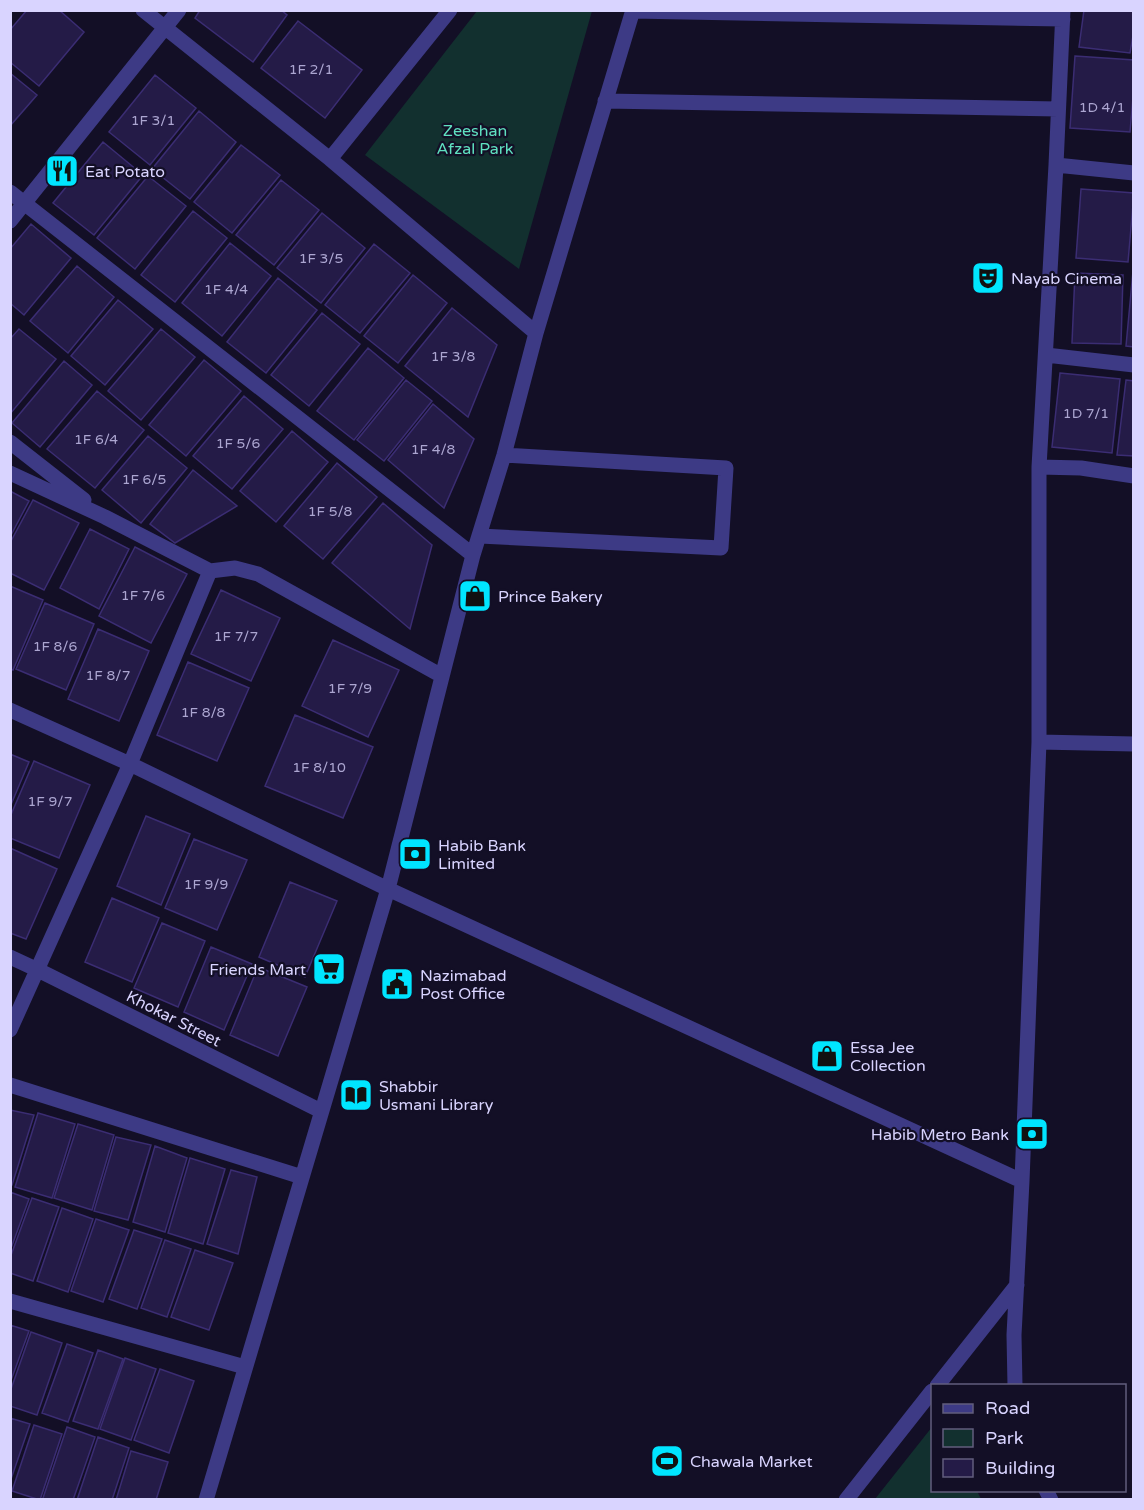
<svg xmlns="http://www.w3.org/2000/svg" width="1144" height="1510" font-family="'Varela Round',sans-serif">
  <rect width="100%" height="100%" fill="#130f26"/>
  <!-- green -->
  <path fill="#12302f" d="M477,11h115l-73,258 -154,-114z
    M932,1427v63l45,1 4,8h-106z"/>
  <!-- building -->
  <path fill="#241b47" stroke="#3b2d73" stroke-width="1.5" d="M27,10h32l25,22 -45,54 -29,-24v-32z
    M200,10h81l6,5 -34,47 -58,-44z
    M1084,10h50v20l-4,23 -51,-6z
    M298,21l64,49 -37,48 -64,-50z
    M1075,56l59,4v26l-4,46 -60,-4z
    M10,73l27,22 -27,31z
    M155,75l41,33 -46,57 -41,-33z
    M199,111l37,31 -46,57 -38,-30z
    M103,142l40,33 -49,60 -41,-32z
    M241,145l39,30 -48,58 -38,-31z
    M148,176l38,30 -51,63 -38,-31z
    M281,180l38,30 -45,55 -38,-30z
    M1081,189l53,4 -6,69 -52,-4z
    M193,211l34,27 -52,64 -34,-27z
    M322,213l43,35 -44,55 -44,-35z
    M31,224l40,34 -47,57 -14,-12v-54z
    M230,243l41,33 -49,60 -40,-33z
    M374,244l36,29 -50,60 -35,-28z
    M77,266l37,31 -46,56 -38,-32z
    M1133,271h1v76l-8,-1z
    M1075,273l48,2 -2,69 -49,-1z
    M413,275l34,28 -49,60 -34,-27z
    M278,278l39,32 -51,63 -39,-31z
    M118,300l35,29 -48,56 -34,-29z
    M452,308l45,37 -29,72 -63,-51z
    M322,313l38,31 -51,62 -38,-31z
    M19,329l37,30 -46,55v-75z
    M161,329l34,28 -54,63 -33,-29z
    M368,348l36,30 -50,62 -37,-29z
    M204,360l37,31 -55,65 -37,-31z
    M64,361l28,24 -52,62 -28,-24z
    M1060,373l60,6 -8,74 -60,-6z
    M406,380l26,21 -48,60 -27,-21z
    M1126,380l8,1v75l-17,-1z
    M97,391l47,39 -49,58 -48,-39z
    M244,396l39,33 -51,60 -39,-33z
    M433,404l41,35 -30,69 -56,-48z
    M292,431l36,31 -52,60 -36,-31z
    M148,436l39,32 -46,55 -39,-33z
    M337,463l40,34 -54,62 -39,-33z
    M193,470l44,36 -62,37 -25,-19z
    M10,491l19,10 -19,36z
    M33,500l46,23 -35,67 -34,-17v-30z
    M383,503l49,42 -22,84 -78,-66z
    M90,529l39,20 -30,60 -39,-21z
    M135,547l52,27 -36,69 -52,-27z
    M10,586l33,14 -30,70 -3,-1z
    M221,590l59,28 -29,63 -60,-27z
    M45,603l49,21 -28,66 -50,-21z
    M98,629l51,22 -30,70 -51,-22z
    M333,640l66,30 -31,67 -66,-31z
    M188,662l61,26 -32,73 -60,-26z
    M295,715l78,32 -30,71 -78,-32z
    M10,754l19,8 -19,45z
    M34,761l56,24 -31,73 -49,-20v-21z
    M146,816l44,18 -29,71 -44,-19z
    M194,839l53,21 -30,70 -52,-22z
    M10,848l47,21 -31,70 -16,-6z
    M290,882l47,19 -32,76 -46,-20z
    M112,898l47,20 -27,64 -47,-20z
    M162,923l43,18 -27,66 -44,-19z
    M211,947l41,17 -28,66 -40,-18z
    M258,967l49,20 -29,69 -48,-21z
    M10,1110l24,5 -22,70h-2z
    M38,1113l37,11 -23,74 -37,-11z
    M78,1124l36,11 -22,75 -38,-12z
    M116,1137l35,8 -23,75 -34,-9z
    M155,1146l32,12 -22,74 -32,-10z
    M190,1158l35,11 -22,75 -35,-11z
    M231,1170l26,7 -19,77 -31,-10z
    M10,1192l19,7 -19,52z
    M32,1198l27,9 -26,74 -23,-8v-15z
    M62,1208l31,11 -25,73 -31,-11z
    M96,1219l33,11 -26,72 -32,-11z
    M134,1230l28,9 -25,70 -28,-10z
    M165,1240l26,9 -24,68 -26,-9z
    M195,1250l38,13 -24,67 -38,-13z
    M10,1325l19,6 -19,52z
    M31,1332l31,11 -25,72 -27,-9v-14z
    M67,1344l26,9 -25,69 -26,-9z
    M98,1350l25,9 -25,70 -25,-8z
    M125,1358l31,11 -25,71 -31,-11z
    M160,1369l34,12 -25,72 -35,-13z
    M10,1418l20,6 -20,58z
    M34,1425l28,9 -22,66 -28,-9z
    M67,1427l28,10 -22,63h-27l-3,-2z
    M98,1437l31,11 -17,52h-35z
    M131,1451l37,11 -12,38h-40z"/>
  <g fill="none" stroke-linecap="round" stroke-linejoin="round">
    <!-- minor -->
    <path stroke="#3d3a85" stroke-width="15" d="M143,10l187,149 206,174
      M633,11l430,8
      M605,101l453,8
      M330,159l120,-149
      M1056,165l78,8
      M10,192l463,363
      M10,221l169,-211
      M1046,355l88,10
      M10,442l74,58
      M1039,467l42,1 53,8
      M10,473l95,44 105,54 -80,193 -120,266
      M480,536l241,12 5,-80 -222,-13
      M210,571l25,-3 23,6 184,102
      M10,710l120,54 258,125 634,292
      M1039,742l95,2
      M10,957l28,13 283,141
      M10,1085l292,92
      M10,1301l235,66
      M937,1386l80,-101
      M1015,1386l-1,-51 8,-154 17,-439v-275l17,-302 7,-155
      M1046,1490l5,10
      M206,1500l182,-611 85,-334 31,-100 32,-122 97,-323
      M846,1500l86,-109"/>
  </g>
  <!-- icons -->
  <defs>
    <g id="restaurant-square" transform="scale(1.725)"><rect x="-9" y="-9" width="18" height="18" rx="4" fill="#00e5ff" stroke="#130f26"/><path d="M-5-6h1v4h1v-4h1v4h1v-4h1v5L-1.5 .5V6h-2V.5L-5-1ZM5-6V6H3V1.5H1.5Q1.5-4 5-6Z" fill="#111"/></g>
    <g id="theatre-square" transform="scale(1.725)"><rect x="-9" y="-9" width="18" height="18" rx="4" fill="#00e5ff" stroke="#130f26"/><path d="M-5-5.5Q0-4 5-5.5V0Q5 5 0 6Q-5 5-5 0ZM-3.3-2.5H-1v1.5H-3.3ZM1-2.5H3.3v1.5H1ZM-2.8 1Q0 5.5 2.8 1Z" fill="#111"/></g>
    <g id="shop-square" transform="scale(1.725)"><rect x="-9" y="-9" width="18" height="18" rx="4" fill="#00e5ff" stroke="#130f26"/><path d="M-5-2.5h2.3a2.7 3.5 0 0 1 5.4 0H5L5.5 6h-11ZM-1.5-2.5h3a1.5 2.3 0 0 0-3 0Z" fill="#111"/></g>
    <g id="bank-square" transform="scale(1.725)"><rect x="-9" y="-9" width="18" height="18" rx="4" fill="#00e5ff" stroke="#130f26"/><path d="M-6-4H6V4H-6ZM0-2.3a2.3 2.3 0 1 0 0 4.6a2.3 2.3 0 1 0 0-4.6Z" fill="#111"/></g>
    <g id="supermarket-square" transform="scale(1.725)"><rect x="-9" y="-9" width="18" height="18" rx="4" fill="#00e5ff" stroke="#130f26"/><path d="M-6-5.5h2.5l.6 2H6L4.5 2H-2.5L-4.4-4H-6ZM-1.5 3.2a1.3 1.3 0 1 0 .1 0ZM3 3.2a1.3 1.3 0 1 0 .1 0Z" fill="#111"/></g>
    <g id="civic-square" transform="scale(1.725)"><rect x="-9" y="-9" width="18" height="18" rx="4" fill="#00e5ff" stroke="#130f26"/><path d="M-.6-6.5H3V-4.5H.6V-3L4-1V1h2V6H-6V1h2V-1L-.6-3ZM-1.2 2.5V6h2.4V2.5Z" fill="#111"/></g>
    <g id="library-square" transform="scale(1.725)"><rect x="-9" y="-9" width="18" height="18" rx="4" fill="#00e5ff" stroke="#130f26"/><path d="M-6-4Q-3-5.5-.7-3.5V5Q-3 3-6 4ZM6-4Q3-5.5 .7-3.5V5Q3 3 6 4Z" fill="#111"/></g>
    <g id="stadium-square" transform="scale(1.725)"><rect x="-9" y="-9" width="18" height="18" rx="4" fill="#00e5ff" stroke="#130f26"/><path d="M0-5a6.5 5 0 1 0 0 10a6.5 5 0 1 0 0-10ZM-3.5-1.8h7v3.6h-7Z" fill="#111"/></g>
  </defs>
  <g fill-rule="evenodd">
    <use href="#restaurant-square" x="62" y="171"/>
    <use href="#theatre-square" x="988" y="278"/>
    <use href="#shop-square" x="475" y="596"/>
    <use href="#bank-square" x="415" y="854"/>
    <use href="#supermarket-square" x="329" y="969"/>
    <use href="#civic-square" x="397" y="984"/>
    <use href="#shop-square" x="827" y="1056"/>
    <use href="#library-square" x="356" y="1095"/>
    <use href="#bank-square" x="1032" y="1134"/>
    <use href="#stadium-square" x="667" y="1461"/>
  </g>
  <g text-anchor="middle" stroke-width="4.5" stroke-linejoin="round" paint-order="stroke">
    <!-- number labels -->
    <g font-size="14" fill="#aca6d1">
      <text x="311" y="74">1F 2/1</text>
      <text x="1102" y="112">1D 4/1</text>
      <text x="153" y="125">1F 3/1</text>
      <text x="321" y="263">1F 3/5</text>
      <text x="226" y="294">1F 4/4</text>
      <text x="453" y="361">1F 3/8</text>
      <text x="1086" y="418">1D 7/1</text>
      <text x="96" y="444">1F 6/4</text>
      <text x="238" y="448">1F 5/6</text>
      <text x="433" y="454">1F 4/8</text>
      <text x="144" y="484">1F 6/5</text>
      <text x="330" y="516">1F 5/8</text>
      <text x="143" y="600">1F 7/6</text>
      <text x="236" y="641">1F 7/7</text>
      <text x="55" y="651">1F 8/6</text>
      <text x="108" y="680">1F 8/7</text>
      <text x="350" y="693">1F 7/9</text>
      <text x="203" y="717">1F 8/8</text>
      <text x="319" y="772">1F 8/10</text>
      <text x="50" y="806">1F 9/7</text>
      <text x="206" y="889">1F 9/9</text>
    </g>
    <!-- park labels -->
    <g font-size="16" fill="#5fe0c0" stroke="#130f26">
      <text x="475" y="136">Zeeshan<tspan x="475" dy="18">Afzal Park</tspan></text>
    </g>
    <!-- poi labels -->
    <g font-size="16" fill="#d9d4ff" stroke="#130f26" text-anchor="start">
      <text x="85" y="177">Eat Potato</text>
      <text x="1011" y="284">Nayab Cinema</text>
      <text x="498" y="602">Prince Bakery</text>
      <text x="438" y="851">Habib Bank<tspan x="438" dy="18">Limited</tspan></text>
      <text x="306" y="975" text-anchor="end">Friends Mart</text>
      <text x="420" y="981">Nazimabad<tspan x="420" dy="18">Post Office</tspan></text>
      <text x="850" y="1053">Essa Jee<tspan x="850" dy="18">Collection</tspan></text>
      <text x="379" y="1092">Shabbir<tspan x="379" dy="18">Usmani Library</tspan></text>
      <text x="1009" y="1140" text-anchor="end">Habib Metro Bank</text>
      <text x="690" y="1467">Chawala Market</text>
    </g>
    <!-- street labels -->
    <g font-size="16" fill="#d9d4ff" stroke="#130f26">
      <text transform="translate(174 1018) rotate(27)" y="6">Khokar Street</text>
    </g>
  </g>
  <!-- border -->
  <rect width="1144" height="1510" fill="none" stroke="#d9d4ff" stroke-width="24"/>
  <!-- legend -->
  <rect x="931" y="1384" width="195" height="108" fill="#130f26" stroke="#625e7d" stroke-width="1.5"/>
  <rect x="943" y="1404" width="30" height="9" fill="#3d3a85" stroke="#625e7d" stroke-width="1.5"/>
  <text x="985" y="1414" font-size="18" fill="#d9d4ff">Road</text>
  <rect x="943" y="1429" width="30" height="18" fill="#12302f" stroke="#625e7d" stroke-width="1.5"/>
  <text x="985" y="1444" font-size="18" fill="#d9d4ff">Park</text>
  <rect x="943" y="1459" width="30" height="18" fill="#241b47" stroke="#625e7d" stroke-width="1.5"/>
  <text x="985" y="1474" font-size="18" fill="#d9d4ff">Building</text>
</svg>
